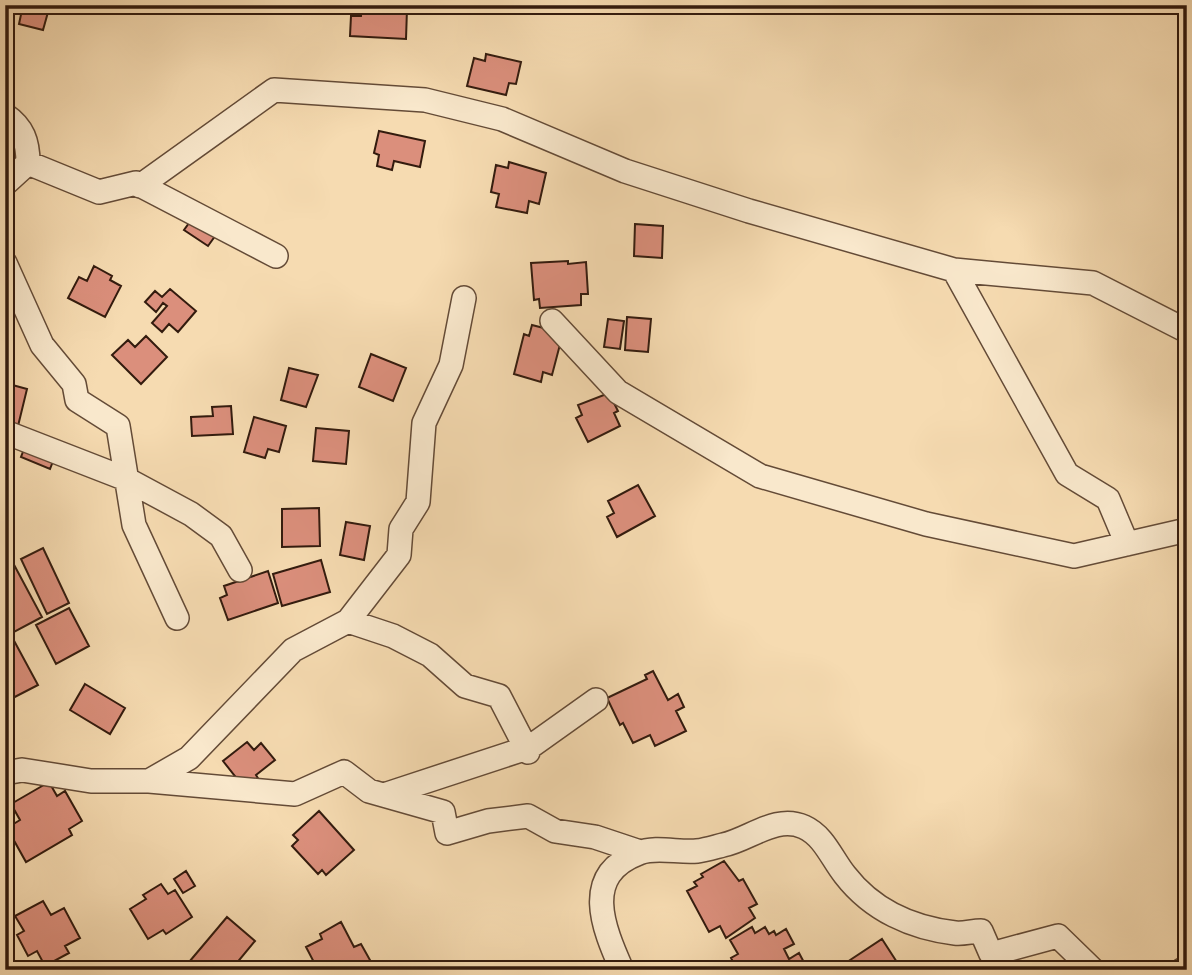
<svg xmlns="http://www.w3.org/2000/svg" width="1192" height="975" font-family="'IM FELL DW Pica',serif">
  <rect width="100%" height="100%" fill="#f6dbb1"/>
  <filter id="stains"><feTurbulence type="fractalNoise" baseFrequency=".00286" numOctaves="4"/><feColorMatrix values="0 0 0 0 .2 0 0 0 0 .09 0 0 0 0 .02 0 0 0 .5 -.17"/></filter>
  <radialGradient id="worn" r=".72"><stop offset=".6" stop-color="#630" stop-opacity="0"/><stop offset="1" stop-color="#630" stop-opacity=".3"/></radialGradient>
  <!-- building -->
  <path fill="#db8f7c" stroke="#331b0e" stroke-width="2" d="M23,5h27l-7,25 -24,-6z
    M362,5h42l3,4 -1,30 -56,-3 1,-20h10z
    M486,54l35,8 -5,22 -7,-1 -3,12 -39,-9 7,-28 11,3z
    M379,131l46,10 -5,26 -26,-6 -2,9 -15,-4 2,-11 -5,-2z
    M509,162l37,11 -7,31 -10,-3 -2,12 -31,-6 3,-13 -8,-2 5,-27 12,3z
    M194,216l24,16 -10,14 -24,-16z
    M635,224l28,2 -1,32 -28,-2z
    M568,261v3l18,-2 2,32h-7v11l-41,3 -1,-9 -5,1 -3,-37z
    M94,266l18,10 -2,4 11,6 -16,31 -37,-19 11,-21 8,4z
    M170,289l26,22 -18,21 -9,-8 -7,8 -10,-9 15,-17 -4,-3 -7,9 -11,-10 10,-11 7,6z
    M627,317l24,2 -3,33 -23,-2z
    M608,319l16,2 -4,28 -16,-2z
    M532,325l31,8 -11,42 -9,-3 -2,10 -27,-8 10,-40 5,2z
    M146,336l21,21 -26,27 -29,-29 16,-15 7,7z
    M371,354l35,14 -13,33 -34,-14z
    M289,368l29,7 -12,32 -25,-7z
    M5,383l22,6 -9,37 -13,-3 3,-27z
    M609,393l9,18 -4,2 6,13 -32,16 -12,-24 6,-3 -4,-10z
    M231,406l2,28 -41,2 -1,-19 22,-1 -1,-9z
    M254,417l32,9 -7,26 -11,-3 -3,9 -21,-6z
    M316,428l33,3 -3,33 -33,-3z
    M26,444l29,12 -5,13 -29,-12z
    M638,485l17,31 -38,21 -10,-20 7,-4 -6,-12z
    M319,508l1,38 -38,1v-38z
    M346,522l24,4 -6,34 -24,-5z
    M43,548l26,55 -22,11 -26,-55z
    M321,560l9,32 -48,14 -9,-32z
    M12,561l30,56 -28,15 -9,-17v-51z
    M268,571l10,32 -50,17 -8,-22 7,-3 -3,-9z
    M69,608l20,38 -33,18 -20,-39z
    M5,624l33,61 -33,17z
    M653,671l15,29 10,-6 6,13 -8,4 10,20 -31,15 -5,-11 -17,8 -10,-20 -3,2 -13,-27 40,-19 -2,-4z
    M85,684l40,24 -15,26 -40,-24z
    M247,742l7,8 7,-7 14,17 -19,15 3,5 -13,10 -23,-29z
    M49,782l8,14 8,-5 17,30 -13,8 3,6 -46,27 -19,-34 13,-8 -9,-16z
    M319,811l35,39 -28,25 -4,-5 -4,4 -26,-28 6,-6 -5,-5z
    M724,861l15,20 4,-2 14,25 -8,4 6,10 -29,20 -6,-12 -11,6 -22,-41 10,-5 -3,-4 9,-5 -2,-3z
    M186,871l9,15 -12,7 -9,-14z
    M161,884l7,10 7,-4 17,27 -26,17 -3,-4 -15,9 -18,-30 16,-10 -3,-4z
    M43,901l8,14 13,-7 16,30 -15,8 4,7 -24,13 -8,-15 -9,5 -11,-21 7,-4 -9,-15z
    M227,917l28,24 -24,29h-45l-2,-2z
    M341,922l13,25 7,-3 14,25 -57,1 -12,-23 16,-8 -2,-5z
    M752,927l3,6 10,-6 4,7 5,-3 2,4 10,-6 8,15 -10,5 5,10 10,-6 8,15 -70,2 -6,-12 7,-4 -8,-14z
    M882,939l20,31h-63l-1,-2z"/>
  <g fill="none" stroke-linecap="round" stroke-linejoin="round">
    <!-- street casing -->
    <g stroke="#644b37" stroke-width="26">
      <path id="street" d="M5,115c18,12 23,27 23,48l-23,21
        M28,163l71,29 37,-9 140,73
        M140,186l134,-96 151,10 77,19 123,52 124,40 205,59 113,204 41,25 19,45
        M5,263l37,82 32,39 3,16 41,26 16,99 43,93
        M954,270l139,13 94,48
        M552,321l66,71 142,84 166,48 148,32 113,-26
        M5,432l121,47 65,35 30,22 19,34
        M348,621l51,-66 2,-26 17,-27 6,-79 27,-58 13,-67
        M5,773l17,-3 69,11h58l40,-23 104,-108 55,-29 45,15 37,19 35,31 34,10 29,56
        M149,781l146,13 49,-22 25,19 74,21 4,21 41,-12 40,-5 27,15 40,6 45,15
        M384,795l146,-48 66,-47
        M622,970c-19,-43 -41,-95 17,-117 16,-7 41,0 58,-2 9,-1 18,-4 26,-6 26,-5 53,-31 81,-18 20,9 28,32 41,48 27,35 67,53 110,58 9,1 17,-2 26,-2l10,23 67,-18 35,34
        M1182,970l5,-1"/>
    </g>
    <!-- street -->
    <use href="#street" stroke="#f9e8cc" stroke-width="23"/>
  </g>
  <!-- margin -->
  <rect width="1192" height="975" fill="none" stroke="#f6dbb1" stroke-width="28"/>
  <rect x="7" y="7" width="1178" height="961" fill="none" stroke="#331b0e" stroke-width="3.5"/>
  <rect x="14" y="14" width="1164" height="947" fill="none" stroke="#331b0e" stroke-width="2"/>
  <rect width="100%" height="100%" filter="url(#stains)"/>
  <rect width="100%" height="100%" fill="url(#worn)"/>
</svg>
